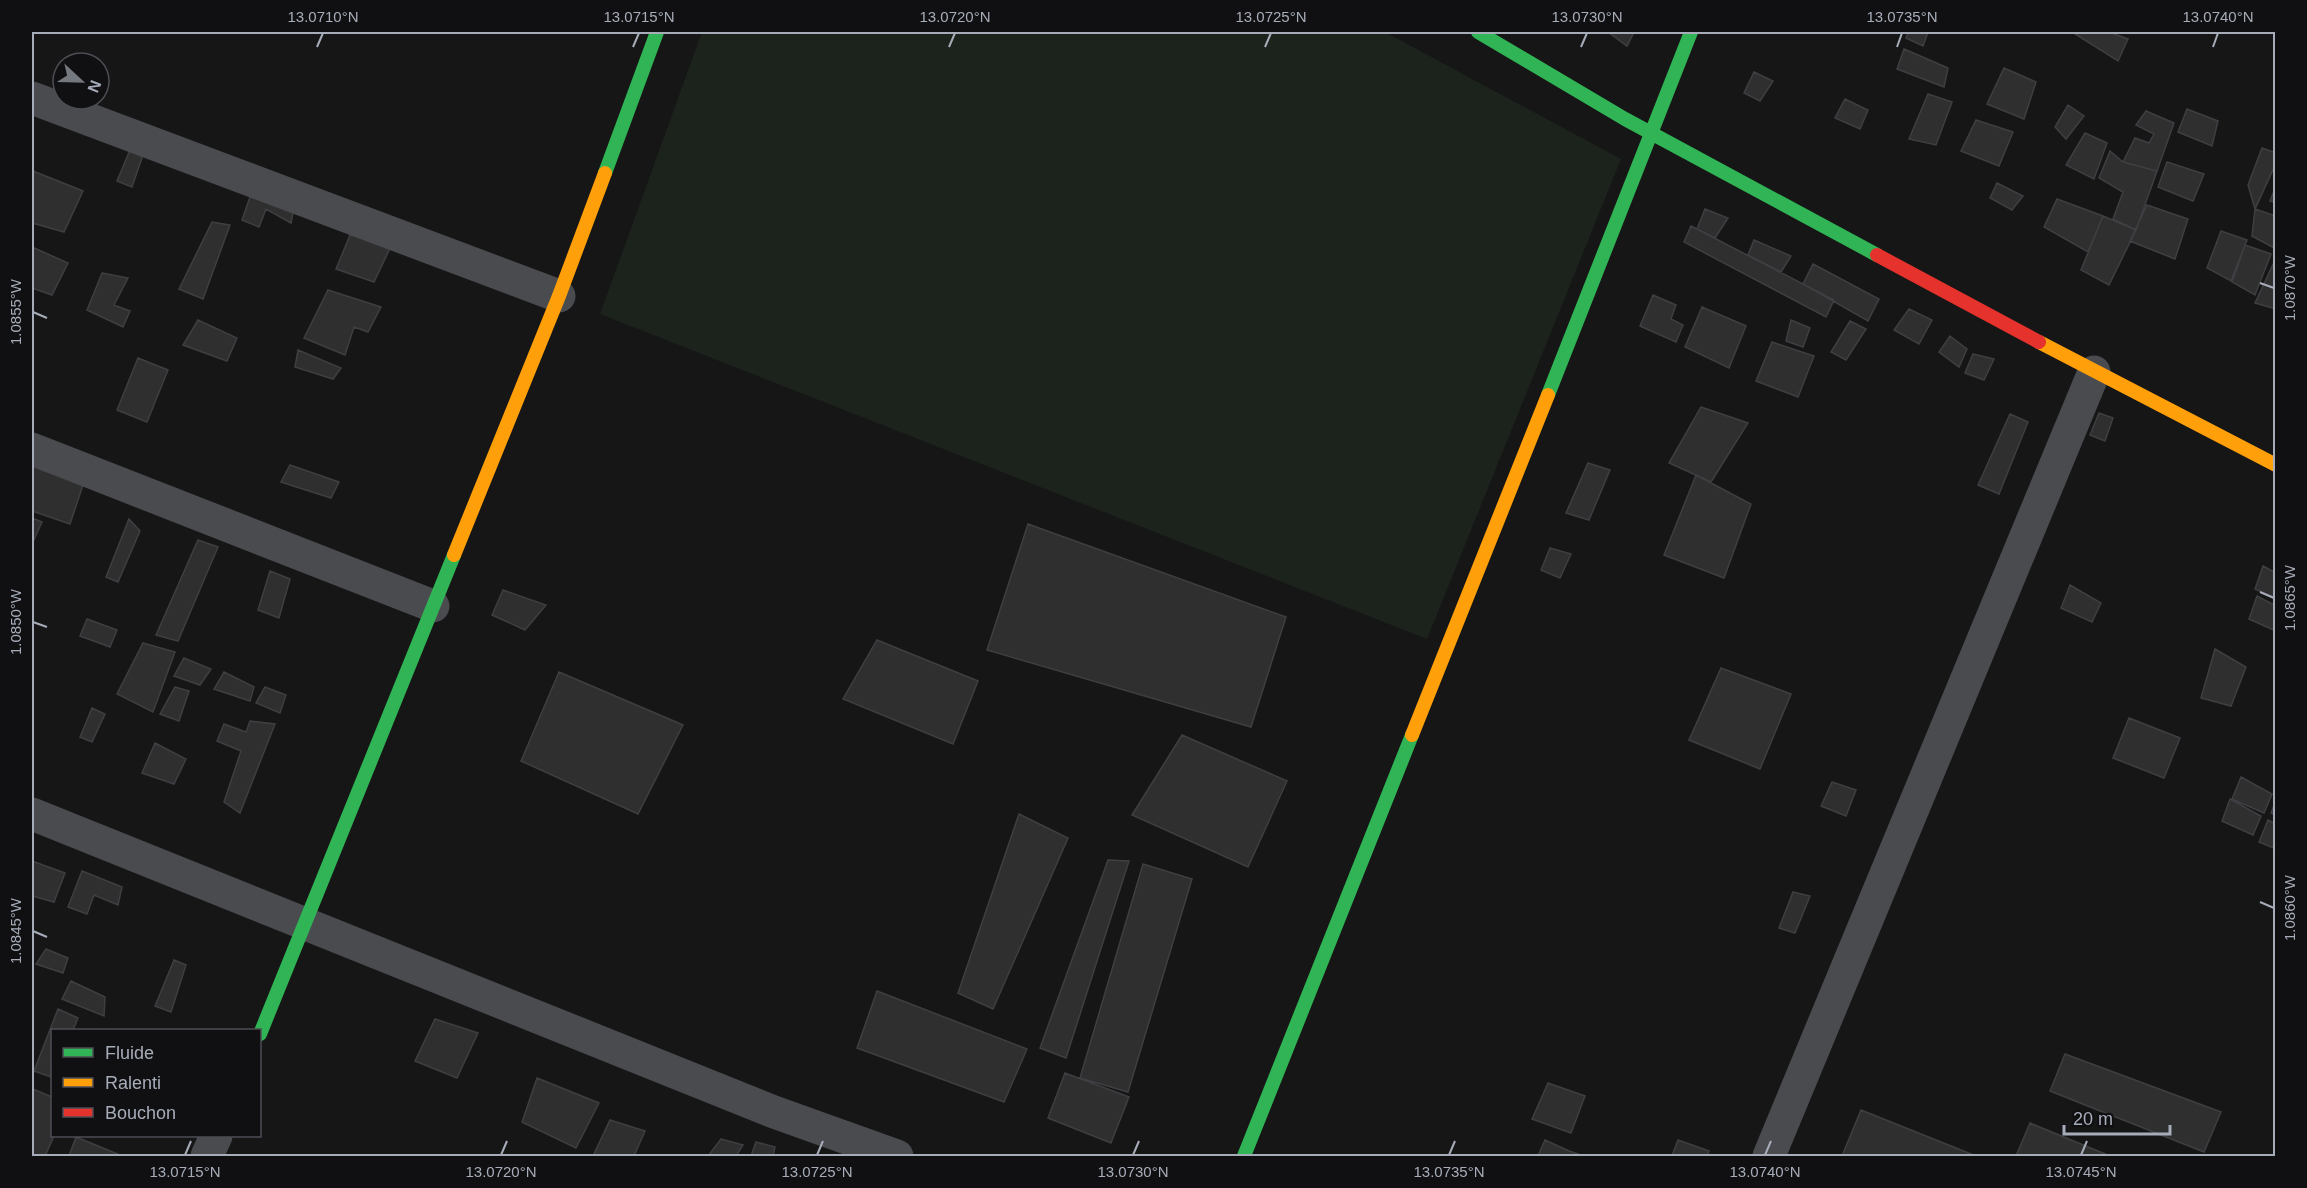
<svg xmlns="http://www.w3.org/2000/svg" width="2307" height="1188" font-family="Arial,sans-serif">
  <rect width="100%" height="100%" fill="#161616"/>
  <!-- green -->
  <path fill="#1c231d" d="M702,32h683l236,127 -194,480 -827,-325z"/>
  <!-- building -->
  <path fill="#2f2f30" stroke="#3e3f42" stroke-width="1.5" d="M1608,32h26l-7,14z
    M1908,32h20l-5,14 -17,-8z
    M2072,32h37l19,7 -10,22z
    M1904,49l44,19 -4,19 -47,-18z
    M2004,68l32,14 -12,37 -37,-15z
    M1754,72l19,9 -13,20 -16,-8z
    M1928,94l24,8 -16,43 -27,-6z
    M1845,99l23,11 -8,19 -25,-11z
    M2068,105l16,11 -18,23 -11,-12z
    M2187,109l31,12 -6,25 -34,-14z
    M2146,111l28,12 -17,48 -34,-9 12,-24 14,5 5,-9 -18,-9z
    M1976,120l37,12 -14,34 -38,-15z
    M2085,133l22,10 -13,36 -28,-14z
    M2262,148l14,5v10l-21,46 -7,-24z
    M130,150l13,5 -11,32 -15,-6z
    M2110,151l13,11 34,9 -21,59 -23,-11 10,-27 -24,-14z
    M2167,162l37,12 -11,27 -35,-14z
    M33,171l50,20 -19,41 -32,-9v-48z
    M1997,183l26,13 -11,14 -22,-12z
    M2276,186v17l-6,-2z
    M252,191l42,17 -3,15 -25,-14 -7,18 -17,-7z
    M2057,199l46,17 -15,36 -44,-25z
    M2147,205l41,14 -13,40 -45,-18z
    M1705,209l23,9 -13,20 -18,-9z
    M2255,209l21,7v33l-24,-13z
    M2103,216l33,14 -27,55 -28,-15z
    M212,222l18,3 -27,74 -24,-10z
    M1691,226l143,74 -8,17 -142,-75z
    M2221,231l26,9 -16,41 -24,-13z
    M350,235l42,9 -18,38 -38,-13z
    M1754,240l37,16 -10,16 -33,-17z
    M2245,245l26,9 -16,41 -23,-13z
    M32,247l36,16 -16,32 -20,-7z
    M2276,258v51l-21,-6z
    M1813,264l66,35 -11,22 -65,-37z
    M102,273l26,5 -14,27 16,6 -7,16 -36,-17z
    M328,290l53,17 -13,25 -14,-5 -9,28 -41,-17z
    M1653,295l23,10 -5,14 12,6 -7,17 -36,-16z
    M1702,307l44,19 -17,42 -44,-21z
    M1909,309l23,11 -13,24 -25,-14z
    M198,320l39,18 -10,23 -44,-16z
    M1791,320l19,8 -7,19 -17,-6z
    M1850,321l16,8 -20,31 -15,-8z
    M1950,336l17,13 -8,18 -20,-15z
    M1772,342l42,14 -16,41 -42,-16z
    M298,350l43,18 -8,11 -38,-12z
    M1973,354l21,5 -10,21 -19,-7z
    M138,358l30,12 -21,52 -30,-12z
    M1701,407l47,16 -37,59 -42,-19z
    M2099,413l14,5 -8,23 -15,-6z
    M2010,414l18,8 -29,72 -21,-9z
    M1588,463l22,7 -21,50 -23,-7z
    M290,465l49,17 -8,16 -50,-16z
    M34,467l49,18 -13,39 -38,-13v-40z
    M1696,475l55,29 -27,74 -60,-23z
    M32,518l10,4 -10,22z
    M129,519l11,12 -22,51 -12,-5z
    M1028,524l258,93 -35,110 -264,-77z
    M198,540l20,7 -40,94 -22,-6z
    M1550,548l21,6 -11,24 -19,-8z
    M2263,566l13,7v25l-21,-9z
    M270,571l20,8 -11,39 -21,-8z
    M2070,585l31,18 -9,19 -31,-14z
    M503,590l43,15 -21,25 -33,-15z
    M2257,596l19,10v25l-27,-12z
    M87,619l30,11 -7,17 -30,-11z
    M877,640l101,41 -25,63 -110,-45z
    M143,643l32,9 -22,60 -36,-18z
    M2215,649l31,18 -15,39 -30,-8z
    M184,658l27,11 -11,16 -26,-9z
    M1721,668l70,26 -31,75 -71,-29z
    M224,672l30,15 -4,14 -36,-12z
    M559,672l124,53 -45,89 -117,-53z
    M175,687l14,4 -10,30 -19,-7z
    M265,687l21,8 -6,18 -24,-10z
    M92,708l13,6 -13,28 -12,-5z
    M2129,718l51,20 -16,40 -51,-20z
    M250,721l25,3 -35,89 -16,-11 17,-51 -24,-10 7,-17 22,8z
    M1182,735l105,46 -39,86 -116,-52z
    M155,743l31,16 -12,25 -32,-11z
    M2241,777l31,17 -8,19 -32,-14z
    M1832,782l24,8 -10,26 -25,-10z
    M2230,799l31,17 -8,19 -31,-14z
    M2276,800v15l-5,-2z
    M1019,814l49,24 -75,171 -35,-16z
    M2268,820l8,4v25l-17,-7z
    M1108,860l21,1 -63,197 -26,-10z
    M32,861l33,12 -11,29 -22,-6z
    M1143,864l49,15 -64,213 -48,-14z
    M82,871l40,16 -4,18 -24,-10 -7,19 -19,-7z
    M1793,892l17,4 -15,37 -16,-5z
    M46,949l22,9 -5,15 -27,-9z
    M174,960l12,5 -15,47 -16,-6z
    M71,981l34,16 -1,19 -42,-17z
    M877,991l150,58 -23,53 -147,-54z
    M58,1009l20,9 -5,12h-21l-1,47 -17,-6z
    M435,1019l43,14 -21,45 -42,-17z
    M2065,1054l156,58 -17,40 -154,-61z
    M1065,1073l64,24 -18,46 -63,-25z
    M537,1078l62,25 -23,45 -54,-26z
    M1548,1083l37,13 -14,37 -39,-14z
    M33,1089l19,8v39h2l-9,20h-13v-63z
    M1861,1110l115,46h-134z
    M610,1120l35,11 -11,25h-41z
    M2030,1123l80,33h-94z
    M76,1137l44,18 -51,1z
    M721,1139l22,6 -7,11h-28z
    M1545,1140l24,11 15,5h-46z
    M1678,1140l31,11 -2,5h-35z
    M756,1142l19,5 -2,9h-22z"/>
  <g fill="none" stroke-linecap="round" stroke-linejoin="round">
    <!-- street -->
    <path stroke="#4a4b4f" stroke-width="33" d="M32,98l527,198
      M32,449l401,157
      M32,814l742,298 123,44
      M207,1156l9,-20
      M1769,1156l325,-784"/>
    <!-- fast -->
    <path stroke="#30b455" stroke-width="14" d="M1478,32l147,87 252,136
      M605,173l52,-141
      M1548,395l143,-363
      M260,1034l194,-479
      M1244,1156l168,-421"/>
    <!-- slow -->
    <path stroke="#ff9f0a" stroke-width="14" d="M2039,342l237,123
      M454,555l105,-259 46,-123
      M1412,735l136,-340"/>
    <!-- jam -->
    <path stroke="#e5322d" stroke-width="14" d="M1877,255l162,87"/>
  </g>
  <!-- ticks -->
  <path fill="none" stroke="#a6acb8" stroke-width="2" d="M317,47l6,-14M633,47l6,-14M949,47l6,-14M1265,47l6,-14M1581,47l6,-14M1897,47l5,-14M2213,47l5,-14M2260,283l14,5M33,312l14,6M2260,592l14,6M33,622l14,5M2260,902l14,6M33,931l14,6M185,1155l6,-14M501,1155l6,-14M817,1155l6,-14M1133,1155l6,-14M1449,1155l6,-14M1765,1155l6,-14M2081,1155l6,-14"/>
  <!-- border -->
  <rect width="2307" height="1188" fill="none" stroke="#101012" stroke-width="66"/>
  <!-- legend -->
  <rect x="51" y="1029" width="210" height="108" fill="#101012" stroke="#4c4e54" stroke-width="1.5"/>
  <rect x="63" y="1048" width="30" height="9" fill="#30b455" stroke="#4c4e54" stroke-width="1.5"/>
  <text x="105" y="1059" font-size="18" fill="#a6acb8">Fluide</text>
  <rect x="63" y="1078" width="30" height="9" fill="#ff9f0a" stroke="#4c4e54" stroke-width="1.5"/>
  <text x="105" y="1089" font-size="18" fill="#a6acb8">Ralenti</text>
  <rect x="63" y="1108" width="30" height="9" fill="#e5322d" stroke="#4c4e54" stroke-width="1.5"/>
  <text x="105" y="1119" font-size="18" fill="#a6acb8">Bouchon</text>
  <!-- north arrow -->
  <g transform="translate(81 81) rotate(112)"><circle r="28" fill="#101012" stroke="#4c4e54" stroke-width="1.5"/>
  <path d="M0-4.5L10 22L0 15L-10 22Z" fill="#74787f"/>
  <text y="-9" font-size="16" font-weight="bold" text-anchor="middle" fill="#a6acb8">N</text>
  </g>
  <!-- scale -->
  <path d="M2064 1125v9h106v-9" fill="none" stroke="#a6acb8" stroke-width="3"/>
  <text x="2073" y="1125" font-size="18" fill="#a6acb8" stroke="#101012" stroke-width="4.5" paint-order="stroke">20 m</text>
  <rect x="33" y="33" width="2241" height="1122" fill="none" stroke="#a6acb8" stroke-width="2"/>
  <g font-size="15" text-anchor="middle" fill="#a6acb8">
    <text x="323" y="22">13.0710°N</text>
    <text x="639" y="22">13.0715°N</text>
    <text x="955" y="22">13.0720°N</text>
    <text x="1271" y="22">13.0725°N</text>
    <text x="1587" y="22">13.0730°N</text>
    <text x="1902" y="22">13.0735°N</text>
    <text x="2218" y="22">13.0740°N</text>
    <text transform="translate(2290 288) rotate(-90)" y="5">1.0870°W</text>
    <text transform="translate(16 312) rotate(-90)" y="5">1.0855°W</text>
    <text transform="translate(2290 598) rotate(-90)" y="5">1.0865°W</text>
    <text transform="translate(16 622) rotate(-90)" y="5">1.0850°W</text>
    <text transform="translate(2290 908) rotate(-90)" y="5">1.0860°W</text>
    <text transform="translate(16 931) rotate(-90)" y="5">1.0845°W</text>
    <text x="185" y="1177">13.0715°N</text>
    <text x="501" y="1177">13.0720°N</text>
    <text x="817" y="1177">13.0725°N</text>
    <text x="1133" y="1177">13.0730°N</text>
    <text x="1449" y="1177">13.0735°N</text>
    <text x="1765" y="1177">13.0740°N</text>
    <text x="2081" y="1177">13.0745°N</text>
  </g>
</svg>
